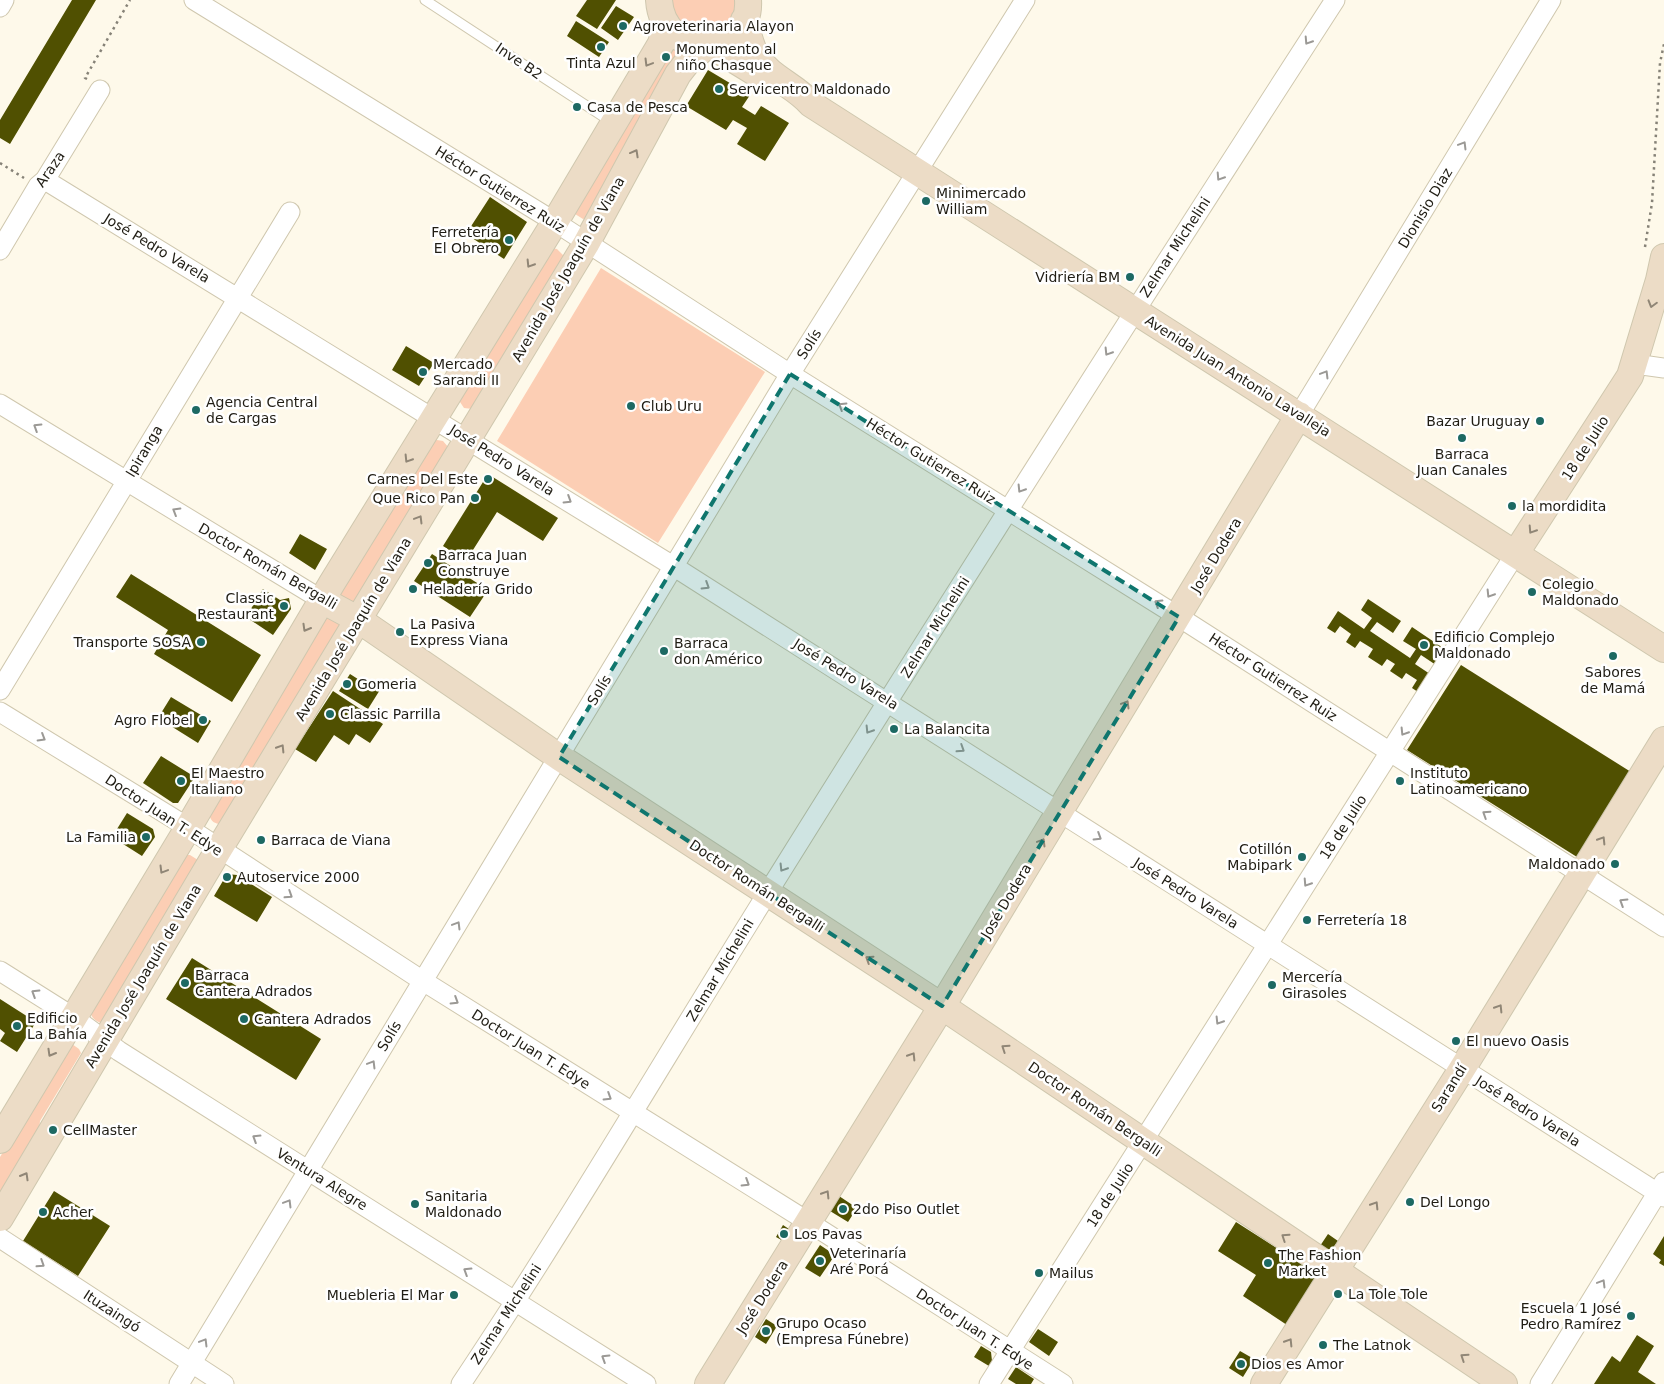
<svg xmlns="http://www.w3.org/2000/svg" width="1664" height="1384" font-family="'DejaVu Sans',sans-serif">
  <rect width="100%" height="100%" fill="#fef9ea"/>
  <!-- green -->
  <path fill="#fcceb4" d="M671,0h69v5l-18,31 -44,-10z
    M673,47l13,8 -97,163 -6,1 -8,-5z
    M551,248l6,1 7,7 -91,153 -9,-1 -6,-9z
    M601,268l164,104 -107,171 -161,-102z
    M437,440l6,1 6,7 -92,162 -22,-10 98,-159z
    M326,615l22,8 -129,201c-6,-1 -9,-4 -10,-11z
    M185,855h5l8,5 -97,163c-7,-3 -9,-5 -11,-12z
    M72,1044l7,5 2,4 -41,68 -2,18 -38,61v-43l65,-109z"/>
  <!-- building -->
  <path fill="#505001" d="M72,0h24l-86,144 -10,-6v-18z
    M587,0h29l-19,29 -21,-13z
    M616,6l18,11 -16,23 -17,-12z
    M576,21l33,21 -10,15 -32,-21z
    M708,70l42,25 -8,12 13,8 6,-9 28,17 -24,38 -28,-17 10,-16 -14,-8 -7,10 -40,-24z
    M490,197l37,25 -23,37 -38,-25z
    M406,346l28,17 -15,23 -27,-16z
    M488,474l70,44 -15,23 -46,-29 -31,49 -23,-15z
    M300,534l27,15 -12,21 -26,-17z
    M432,554l56,36 -18,27 -56,-36z
    M131,574l130,81 -29,47 -78,-48 14,-24 -52,-33z
    M263,589l17,11 9,-2 2,11 -18,26 -27,-18z
    M1368,599l33,22 -8,12 -16,-11 -7,9 40,27 6,-9 -13,-8 9,-14 37,25 -10,15 -18,-12 -6,9 15,10 -12,18 -6,-4 5,-8 -11,-7 -4,6 -12,-8 5,-7 -8,-5 -5,7 -14,-9 5,-8 -13,-8 -5,7 -9,-6 5,-8 -11,-8 -5,7 -8,-5 11,-17 26,18 8,-11 -11,-8z
    M1461,665l170,107 -54,85 -170,-107z
    M350,674l22,14 4,-8 7,5 -15,24 -29,-18z
    M333,691l50,33 -13,19 -14,-9 -7,11 -15,-10 -18,27 -21,-13z
    M171,697l40,24 -13,22 -40,-25z
    M161,756l34,21 -17,26h-5l-30,-20z
    M127,813l26,16 2,8 -13,19 -30,-19z
    M227,874l10,1 35,22 -15,25 -43,-26z
    M192,958l129,81 -25,41 -130,-81z
    M0,999l36,23 -19,30 -17,-11 5,-8 -5,-4z
    M54,1191l56,35 -32,50 -55,-35z
    M839,1196l18,12 -9,14 -18,-11z
    M1236,1222l83,53 -32,50 -44,-29 13,-21 -38,-24z
    M783,1225l9,6 -7,11 -9,-5z
    M1328,1234l10,7 -5,7 -8,2 -5,-4z
    M1664,1236v30l-5,-3 2,-3 -8,-6z
    M820,1245l15,10 -15,22 -15,-9z
    M766,1319l11,7 -11,18 -11,-7z
    M1038,1329l20,13 -9,14 -20,-14z
    M1637,1335l17,11 -16,26 18,12h-62l18,-28 8,6z
    M981,1346l10,6 1,9 -3,5 -15,-9z
    M1240,1351l14,8 -11,18 -14,-9z
    M1016,1367l18,12 -3,5h-15l-8,-5z"/>
  <g fill="none" stroke-linecap="round" stroke-linejoin="round">
    <!-- lane casing -->
    <g stroke="#cfc7ae" stroke-width="11">
      <path id="lane" d="M425,0l188,123"/>
    </g>
    <!-- street casing -->
    <g stroke="#cfc7ae" stroke-width="21">
      <path id="street" d="M194,0l361,222 235,152 389,243 485,310
        M0,7l4,-7
        M45,180l628,386 991,631
        M0,250l38,-64 7,-6 55,-90
        M1635,364l29,4
        M0,404l322,196
        M1299,415l252,-415
        M0,690l290,-478
        M0,712l176,108 247,161 379,237 261,166
        M0,971l73,46 46,34 527,333
        M0,1238l224,146
        M179,1384l611,-1010 235,-374
        M461,1384c108,-162 206,-330 309,-495 186,-298 374,-594 565,-889
        M989,1384l527,-831
        M1540,1384l124,-202"/>
    </g>
    <!-- secondary casing -->
    <g stroke="#cfc7ae" stroke-width="28">
      <path id="secondary" d="M659,0c4,62 93,57 89,0
        M744,20c4,12 6,26 13,37 13,21 39,29 54,47l853,545
        M710,45l59,36
        M1516,553l114,-177 29,-96 5,-23
        M322,600l37,20 200,137 393,256 552,371
        M0,1140l188,-312 144,-245 223,-361 107,-180 1,-24
        M0,1218l219,-369 367,-605 92,-170 11,-14 19,-15
        M708,1384l234,-378 357,-591
        M1264,1384l198,-315 202,-329"/>
    </g>
    <!-- path -->
    <path stroke="#868277" stroke-width="2.5" stroke-dasharray="2.5 4" stroke-linecap="butt" d="M87,79l-2,-1 45,-78
      M0,163l24,15
      M1645,247l7,-44 8,-140 4,-19"/>
    <!-- lane -->
    <use href="#lane" stroke="#fff" stroke-width="9"/>
    <!-- street -->
    <use href="#street" stroke="#fff" stroke-width="19"/>
    <!-- secondary -->
    <use href="#secondary" stroke="#ecdcc6" stroke-width="26"/>
  </g>
  <!-- one-way arrows -->
  <defs><path id="oneway-chevron" d="M-2-3.5L2.5 0L-2 3.5" fill="none" stroke-width="1.6" stroke-linecap="round" stroke-linejoin="round" transform="scale(1.25)"/></defs>
  <g stroke="#9b9995">
    <use href="#oneway-chevron" transform="translate(1308 41) rotate(123)"/>
    <use href="#oneway-chevron" transform="translate(1463 145) rotate(-59)"/>
    <use href="#oneway-chevron" transform="translate(1220 177) rotate(123)"/>
    <use href="#oneway-chevron" transform="translate(1108 352) rotate(122)"/>
    <use href="#oneway-chevron" transform="translate(1325 374) rotate(-59)"/>
    <use href="#oneway-chevron" transform="translate(842 406) rotate(-148)"/>
    <use href="#oneway-chevron" transform="translate(37 427) rotate(-148)"/>
    <use href="#oneway-chevron" transform="translate(1021 489) rotate(122)"/>
    <use href="#oneway-chevron" transform="translate(568 500) rotate(32)"/>
    <use href="#oneway-chevron" transform="translate(176 511) rotate(-149)"/>
    <use href="#oneway-chevron" transform="translate(706 586) rotate(32)"/>
    <use href="#oneway-chevron" transform="translate(1490 594) rotate(122)"/>
    <use href="#oneway-chevron" transform="translate(1158 603) rotate(-148)"/>
    <use href="#oneway-chevron" transform="translate(869 730) rotate(122)"/>
    <use href="#oneway-chevron" transform="translate(1404 732) rotate(122)"/>
    <use href="#oneway-chevron" transform="translate(42 738) rotate(31)"/>
    <use href="#oneway-chevron" transform="translate(961 749) rotate(33)"/>
    <use href="#oneway-chevron" transform="translate(1486 814) rotate(-147)"/>
    <use href="#oneway-chevron" transform="translate(1098 837) rotate(32)"/>
    <use href="#oneway-chevron" transform="translate(783 868) rotate(122)"/>
    <use href="#oneway-chevron" transform="translate(1307 883) rotate(123)"/>
    <use href="#oneway-chevron" transform="translate(289 895) rotate(33)"/>
    <use href="#oneway-chevron" transform="translate(1623 902) rotate(-148)"/>
    <use href="#oneway-chevron" transform="translate(457 925) rotate(-59)"/>
    <use href="#oneway-chevron" transform="translate(35 993) rotate(-148)"/>
    <use href="#oneway-chevron" transform="translate(455 1001) rotate(32)"/>
    <use href="#oneway-chevron" transform="translate(1219 1021) rotate(122)"/>
    <use href="#oneway-chevron" transform="translate(372 1064) rotate(-59)"/>
    <use href="#oneway-chevron" transform="translate(608 1097) rotate(32)"/>
    <use href="#oneway-chevron" transform="translate(256 1138) rotate(-148)"/>
    <use href="#oneway-chevron" transform="translate(746 1183) rotate(32)"/>
    <use href="#oneway-chevron" transform="translate(288 1203) rotate(-59)"/>
    <use href="#oneway-chevron" transform="translate(41 1264) rotate(33)"/>
    <use href="#oneway-chevron" transform="translate(467 1271) rotate(-148)"/>
    <use href="#oneway-chevron" transform="translate(1602 1283) rotate(-59)"/>
    <use href="#oneway-chevron" transform="translate(204 1342) rotate(-59)"/>
    <use href="#oneway-chevron" transform="translate(605 1358) rotate(-148)"/>
  </g>
  <g stroke="#908676">
    <use href="#oneway-chevron" transform="translate(648 63) rotate(121)"/>
    <use href="#oneway-chevron" transform="translate(635 153) rotate(-61)"/>
    <use href="#oneway-chevron" transform="translate(530 264) rotate(122)"/>
    <use href="#oneway-chevron" transform="translate(1652 304) rotate(106)"/>
    <use href="#oneway-chevron" transform="translate(408 459) rotate(122)"/>
    <use href="#oneway-chevron" transform="translate(419 519) rotate(-59)"/>
    <use href="#oneway-chevron" transform="translate(1532 530) rotate(123)"/>
    <use href="#oneway-chevron" transform="translate(306 628) rotate(120)"/>
    <use href="#oneway-chevron" transform="translate(1126 704) rotate(-59)"/>
    <use href="#oneway-chevron" transform="translate(281 748) rotate(-58)"/>
    <use href="#oneway-chevron" transform="translate(1602 840) rotate(-58)"/>
    <use href="#oneway-chevron" transform="translate(1042 842) rotate(-59)"/>
    <use href="#oneway-chevron" transform="translate(163 870) rotate(121)"/>
    <use href="#oneway-chevron" transform="translate(869 959) rotate(-147)"/>
    <use href="#oneway-chevron" transform="translate(1499 1008) rotate(-58)"/>
    <use href="#oneway-chevron" transform="translate(1005 1048) rotate(-146)"/>
    <use href="#oneway-chevron" transform="translate(51 1053) rotate(120)"/>
    <use href="#oneway-chevron" transform="translate(912 1056) rotate(-58)"/>
    <use href="#oneway-chevron" transform="translate(25 1176) rotate(-60)"/>
    <use href="#oneway-chevron" transform="translate(826 1194) rotate(-58)"/>
    <use href="#oneway-chevron" transform="translate(1375 1205) rotate(-58)"/>
    <use href="#oneway-chevron" transform="translate(1285 1237) rotate(-146)"/>
    <use href="#oneway-chevron" transform="translate(1289 1342) rotate(-58)"/>
    <use href="#oneway-chevron" transform="translate(1464 1357) rotate(-146)"/>
  </g>
  <!-- marked area -->
  <path fill="#0f766e" fill-opacity="0.2" stroke="#0f766e" stroke-width="4" stroke-dasharray="10 6" stroke-linejoin="round" d="M790,374l389,243 -237,389 -383,-249z"/>
  <!-- markers -->
  <g fill="#1d6963" stroke="#fff" stroke-width="2">
    <circle cx="623" cy="26" r="5"/>
    <circle cx="601" cy="47" r="5"/>
    <circle cx="666" cy="57" r="5"/>
    <circle cx="719" cy="89" r="5"/>
    <circle cx="577" cy="107" r="5"/>
    <circle cx="926" cy="201" r="5"/>
    <circle cx="509" cy="240" r="5"/>
    <circle cx="1130" cy="277" r="5"/>
    <circle cx="423" cy="372" r="5"/>
    <circle cx="631" cy="406" r="5"/>
    <circle cx="196" cy="410" r="5"/>
    <circle cx="1540" cy="421" r="5"/>
    <circle cx="1462" cy="438" r="5"/>
    <circle cx="488" cy="479" r="5"/>
    <circle cx="475" cy="498" r="5"/>
    <circle cx="1512" cy="506" r="5"/>
    <circle cx="428" cy="563" r="5"/>
    <circle cx="413" cy="589" r="5"/>
    <circle cx="1532" cy="592" r="5"/>
    <circle cx="284" cy="606" r="5"/>
    <circle cx="400" cy="632" r="5"/>
    <circle cx="201" cy="642" r="5"/>
    <circle cx="1424" cy="645" r="5"/>
    <circle cx="664" cy="651" r="5"/>
    <circle cx="1613" cy="656" r="5"/>
    <circle cx="347" cy="684" r="5"/>
    <circle cx="330" cy="714" r="5"/>
    <circle cx="203" cy="720" r="5"/>
    <circle cx="894" cy="729" r="5"/>
    <circle cx="181" cy="781" r="5"/>
    <circle cx="1400" cy="781" r="5"/>
    <circle cx="146" cy="837" r="5"/>
    <circle cx="261" cy="840" r="5"/>
    <circle cx="1302" cy="857" r="5"/>
    <circle cx="1615" cy="864" r="5"/>
    <circle cx="227" cy="877" r="5"/>
    <circle cx="1307" cy="920" r="5"/>
    <circle cx="185" cy="983" r="5"/>
    <circle cx="1272" cy="985" r="5"/>
    <circle cx="244" cy="1019" r="5"/>
    <circle cx="17" cy="1026" r="5"/>
    <circle cx="1456" cy="1041" r="5"/>
    <circle cx="53" cy="1130" r="5"/>
    <circle cx="1410" cy="1202" r="5"/>
    <circle cx="415" cy="1204" r="5"/>
    <circle cx="843" cy="1209" r="5"/>
    <circle cx="43" cy="1212" r="5"/>
    <circle cx="784" cy="1234" r="5"/>
    <circle cx="820" cy="1261" r="5"/>
    <circle cx="1268" cy="1263" r="5"/>
    <circle cx="1039" cy="1273" r="5"/>
    <circle cx="1338" cy="1294" r="5"/>
    <circle cx="454" cy="1295" r="5"/>
    <circle cx="1631" cy="1316" r="5"/>
    <circle cx="766" cy="1331" r="5"/>
    <circle cx="1323" cy="1345" r="5"/>
    <circle cx="1241" cy="1364" r="5"/>
  </g>
  <g text-anchor="middle" stroke-width="5" stroke-linejoin="round" paint-order="stroke">
    <!-- poi labels -->
    <g font-size="14" fill="#201d14" stroke="#fff" text-anchor="start">
      <text x="633" y="31">Agroveterinaria Alayon</text>
      <text x="676" y="54">Monumento al<tspan x="676" dy="16">niño Chasque</tspan></text>
      <text x="601" y="68" text-anchor="middle">Tinta Azul</text>
      <text x="729" y="94">Servicentro Maldonado</text>
      <text x="587" y="112">Casa de Pesca</text>
      <text x="936" y="198">Minimercado<tspan x="936" dy="16">William</tspan></text>
      <text x="499" y="237" text-anchor="end">Ferretería<tspan x="499" dy="16">El Obrero</tspan></text>
      <text x="1120" y="282" text-anchor="end">Vidriería BM</text>
      <text x="433" y="369">Mercado<tspan x="433" dy="16">Sarandi II</tspan></text>
      <text x="206" y="407">Agencia Central<tspan x="206" dy="16">de Cargas</tspan></text>
      <text x="641" y="411">Club Uru</text>
      <text x="1530" y="426" text-anchor="end">Bazar Uruguay</text>
      <text x="1462" y="459" text-anchor="middle">Barraca<tspan x="1462" dy="16">Juan Canales</tspan></text>
      <text x="478" y="484" text-anchor="end">Carnes Del Este</text>
      <text x="465" y="503" text-anchor="end">Que Rico Pan</text>
      <text x="1522" y="511">la mordidita</text>
      <text x="438" y="560">Barraca Juan<tspan x="438" dy="16">Construye</tspan></text>
      <text x="1542" y="589">Colegio<tspan x="1542" dy="16">Maldonado</tspan></text>
      <text x="423" y="594">Heladería Grido</text>
      <text x="274" y="603" text-anchor="end">Classic<tspan x="274" dy="16">Restaurant</tspan></text>
      <text x="410" y="629">La Pasiva<tspan x="410" dy="16">Express Viana</tspan></text>
      <text x="1434" y="642">Edificio Complejo<tspan x="1434" dy="16">Maldonado</tspan></text>
      <text x="191" y="647" text-anchor="end">Transporte SOSA</text>
      <text x="674" y="648">Barraca<tspan x="674" dy="16">don Américo</tspan></text>
      <text x="1613" y="677" text-anchor="middle">Sabores<tspan x="1613" dy="16">de Mamá</tspan></text>
      <text x="357" y="689">Gomeria</text>
      <text x="340" y="719">Classic Parrilla</text>
      <text x="193" y="725" text-anchor="end">Agro Flobel</text>
      <text x="904" y="734">La Balancita</text>
      <text x="191" y="778">El Maestro<tspan x="191" dy="16">Italiano</tspan></text>
      <text x="1410" y="778">Instituto<tspan x="1410" dy="16">Latinoamericano</tspan></text>
      <text x="136" y="842" text-anchor="end">La Familia</text>
      <text x="271" y="845">Barraca de Viana</text>
      <text x="1292" y="854" text-anchor="end">Cotillón<tspan x="1292" dy="16">Mabipark</tspan></text>
      <text x="1605" y="869" text-anchor="end">Maldonado</text>
      <text x="237" y="882">Autoservice 2000</text>
      <text x="1317" y="925">Ferretería 18</text>
      <text x="195" y="980">Barraca<tspan x="195" dy="16">Cantera Adrados</tspan></text>
      <text x="1282" y="982">Mercería<tspan x="1282" dy="16">Girasoles</tspan></text>
      <text x="27" y="1023">Edificio<tspan x="27" dy="16">La Bahía</tspan></text>
      <text x="254" y="1024">Cantera Adrados</text>
      <text x="1466" y="1046">El nuevo Oasis</text>
      <text x="63" y="1135">CellMaster</text>
      <text x="425" y="1201">Sanitaria<tspan x="425" dy="16">Maldonado</tspan></text>
      <text x="1420" y="1207">Del Longo</text>
      <text x="853" y="1214">2do Piso Outlet</text>
      <text x="53" y="1217">Acher</text>
      <text x="794" y="1239">Los Pavas</text>
      <text x="830" y="1258">Veterinaría<tspan x="830" dy="16">Aré Porá</tspan></text>
      <text x="1278" y="1260">The Fashion<tspan x="1278" dy="16">Market</tspan></text>
      <text x="1049" y="1278">Mailus</text>
      <text x="1348" y="1299">La Tole Tole</text>
      <text x="444" y="1300" text-anchor="end">Muebleria El Mar</text>
      <text x="1621" y="1313" text-anchor="end">Escuela 1 José<tspan x="1621" dy="16">Pedro Ramírez</tspan></text>
      <text x="776" y="1328">Grupo Ocaso<tspan x="776" dy="16">(Empresa Fúnebre)</tspan></text>
      <text x="1333" y="1350">The Latnok</text>
      <text x="1251" y="1369">Dios es Amor</text>
    </g>
    <!-- street labels -->
    <g font-size="14" fill="#201d14" stroke="#fff">
      <text transform="translate(519 61) rotate(34)" y="5">Inve B2</text>
      <text transform="translate(50 169) rotate(-55)" y="5">Araza</text>
      <text transform="translate(500 189) rotate(32)" y="5">Héctor Gutierrez Ruiz</text>
      <text transform="translate(1425 208) rotate(-59)" y="5">Dionisio Diaz</text>
      <text transform="translate(1175 247) rotate(-57)" y="5">Zelmar Michelini</text>
      <text transform="translate(157 248) rotate(31)" y="5">José Pedro Varela</text>
      <text transform="translate(568 269) rotate(-60)" y="5">Avenida José Joaquín de Viana</text>
      <text transform="translate(809 344) rotate(-58)" y="5">Solís</text>
      <text transform="translate(1238 376) rotate(32)" y="5">Avenida Juan Antonio Lavalleja</text>
      <text transform="translate(1585 448) rotate(-57)" y="5">18 de Julio</text>
      <text transform="translate(144 451) rotate(-59)" y="5">Ipiranga</text>
      <text transform="translate(502 460) rotate(32)" y="5">José Pedro Varela</text>
      <text transform="translate(931 461) rotate(32)" y="5">Héctor Gutierrez Ruiz</text>
      <text transform="translate(1216 555) rotate(-59)" y="5">José Dodera</text>
      <text transform="translate(268 566) rotate(30)" y="5">Doctor Román Bergalli</text>
      <text transform="translate(935 627) rotate(-58)" y="5">Zelmar Michelini</text>
      <text transform="translate(353 629) rotate(-59)" y="5">Avenida José Joaquín de Viana</text>
      <text transform="translate(846 674) rotate(32)" y="5">José Pedro Varela</text>
      <text transform="translate(1273 677) rotate(33)" y="5">Héctor Gutierrez Ruiz</text>
      <text transform="translate(599 690) rotate(-59)" y="5">Solís</text>
      <text transform="translate(164 815) rotate(33)" y="5">Doctor Juan T. Edye</text>
      <text transform="translate(1343 827) rotate(-57)" y="5">18 de Julio</text>
      <text transform="translate(757 886) rotate(33)" y="5">Doctor Román Bergalli</text>
      <text transform="translate(1186 893) rotate(32)" y="5">José Pedro Varela</text>
      <text transform="translate(1006 901) rotate(-59)" y="5">José Dodera</text>
      <text transform="translate(720 970) rotate(-59)" y="5">Zelmar Michelini</text>
      <text transform="translate(143 976) rotate(-59)" y="5">Avenida José Joaquín de Viana</text>
      <text transform="translate(389 1036) rotate(-59)" y="5">Solís</text>
      <text transform="translate(531 1049) rotate(32)" y="5">Doctor Juan T. Edye</text>
      <text transform="translate(1449 1088) rotate(-58)" y="5">Sarandí</text>
      <text transform="translate(1095 1109) rotate(34)" y="5">Doctor Román Bergalli</text>
      <text transform="translate(1528 1111) rotate(32)" y="5">José Pedro Varela</text>
      <text transform="translate(322 1179) rotate(32)" y="5">Ventura Alegre</text>
      <text transform="translate(1110 1195) rotate(-57)" y="5">18 de Julio</text>
      <text transform="translate(762 1297) rotate(-58)" y="5">José Dodera</text>
      <text transform="translate(112 1311) rotate(33)" y="5">Ituzaingó</text>
      <text transform="translate(506 1314) rotate(-57)" y="5">Zelmar Michelini</text>
      <text transform="translate(975 1329) rotate(33)" y="5">Doctor Juan T. Edye</text>
    </g>
  </g>
</svg>
